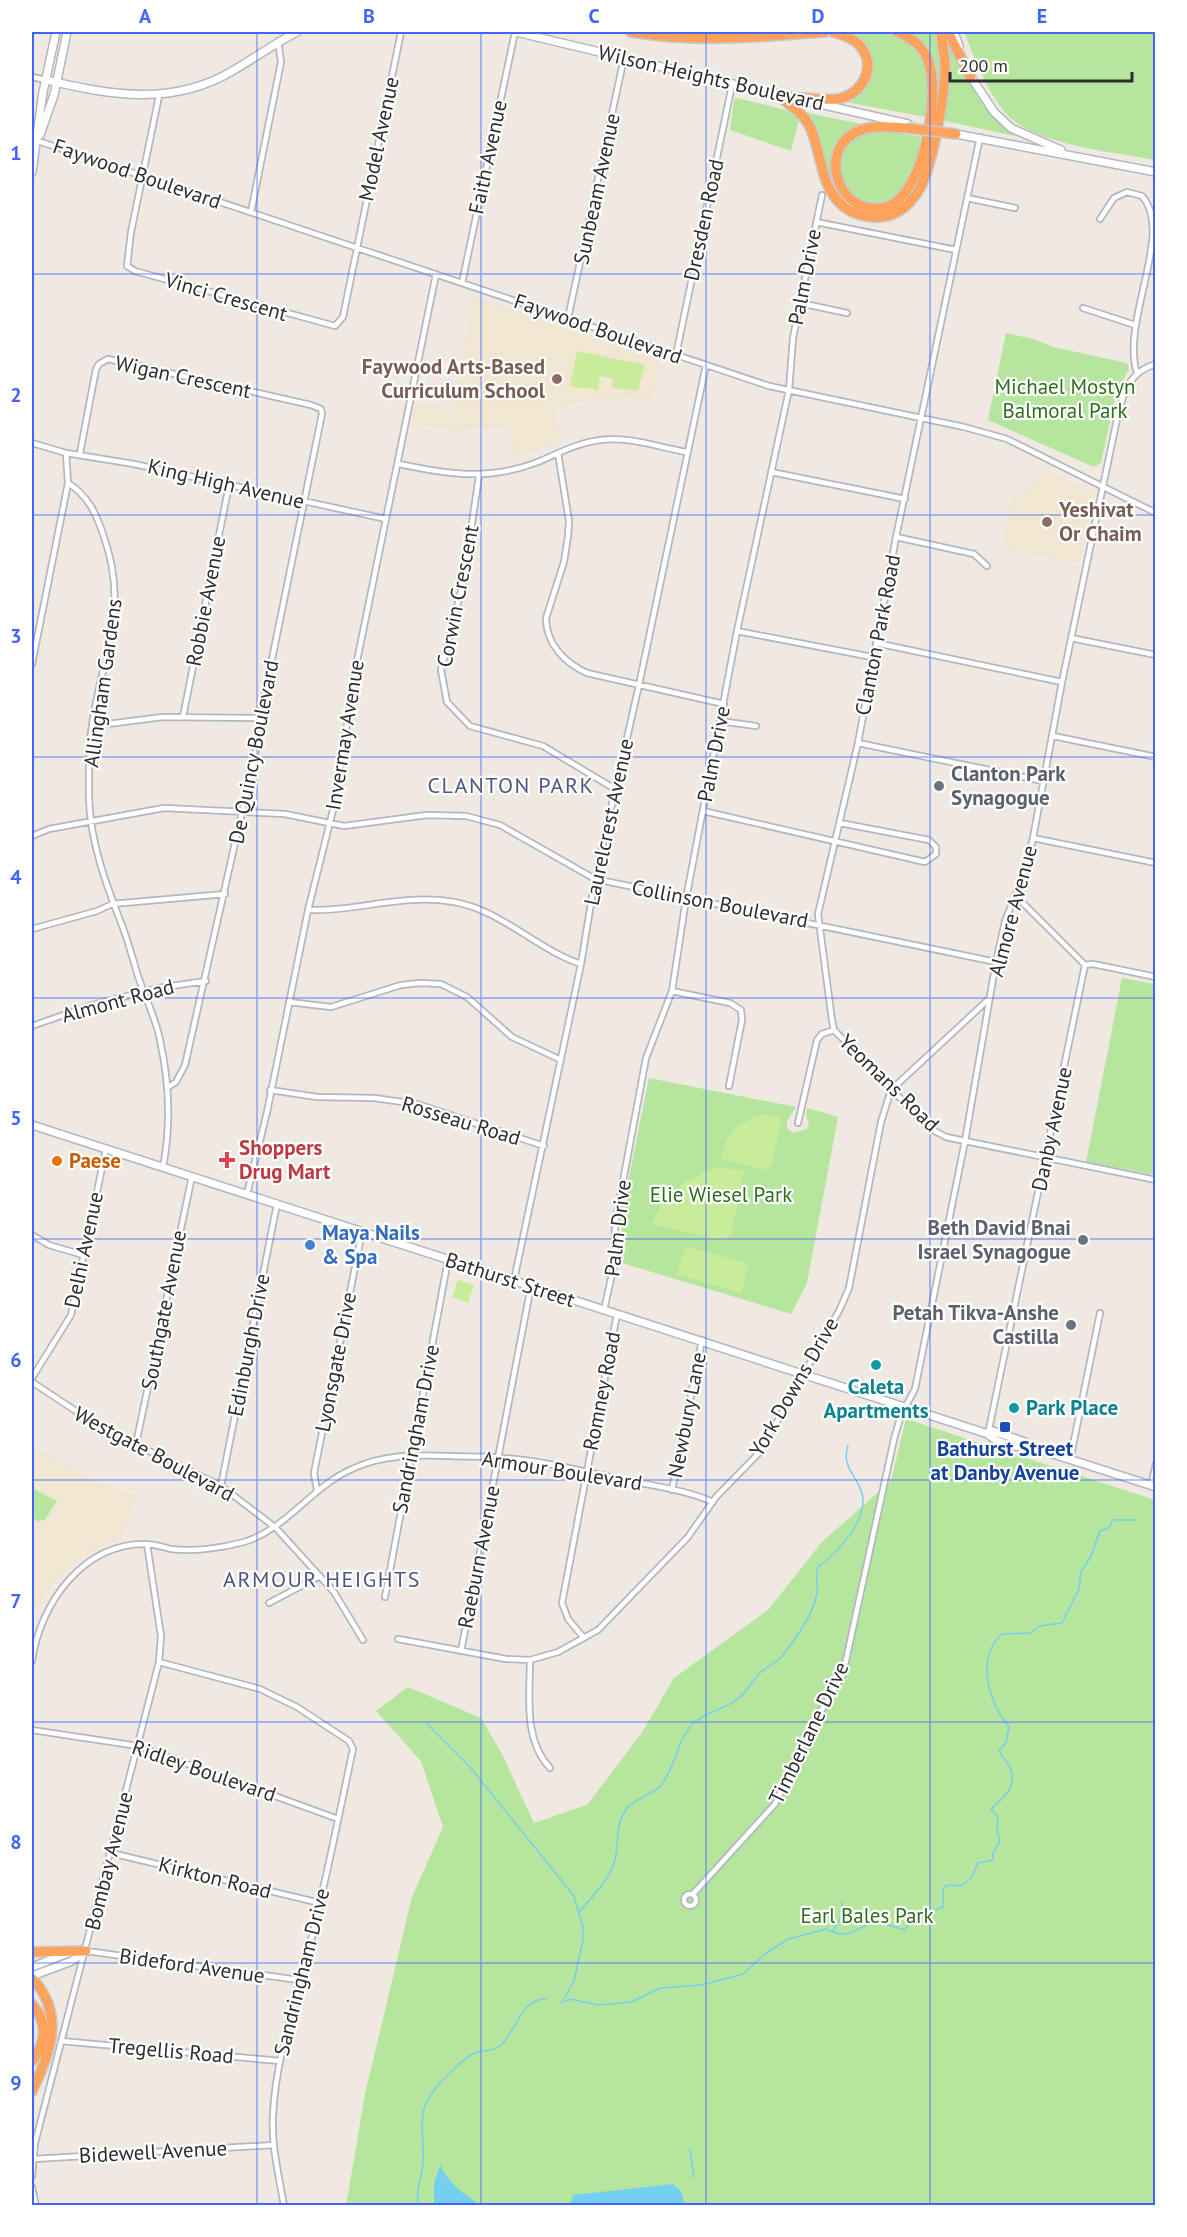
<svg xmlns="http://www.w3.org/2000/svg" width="1187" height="2237" font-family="'PT Sans',sans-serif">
  <rect width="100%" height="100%" fill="#efe9e1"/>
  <!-- education -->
  <path fill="#f0e6d1" d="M474,297l185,64 -7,39 -24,-3 -38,2 -36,10 7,31 -45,19 -6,-32 -54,3 -44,-7 4,-21 37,7z
    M1045,468l48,25 -14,70 -77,-15 11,-53 8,2z
    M32,1446l65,37 40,12 -16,44 -27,11 -15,10 -27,23 -20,31z"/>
  <!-- green -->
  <path fill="#b6e59e" d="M878,32c51,8 54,40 48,85l-86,-16c36,-11 44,-43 13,-68z
    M906,32h32l3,14 -1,42 -3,-1c-2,-30 -10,-36 -31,-55z
    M964,32h191v128c-43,-9 -106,-13 -142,-40 -21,-16 -39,-63 -49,-88z
    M948,42l28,52 18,24 21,18 -74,-16 4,-77z
    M737,98l49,12 13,10 -8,31 -61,-21 4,-30z
    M803,112l63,13 -33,33 -1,15 -4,2z
    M869,132h28l24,5c-3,16 -6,31 -13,45 -34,65 -111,-29 -39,-50z
    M1006,333l27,6 20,8 74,16 2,6 -13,25 -15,69 -7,4 -106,-47z
    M1122,978l33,6v191l-69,-13z
    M649,1078l147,29 -9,14v7l6,5 14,-4 2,-6 -3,-6 1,-9 31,9 -31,166 -16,31 -169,-51 -1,-46z
    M906,1419l249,81v705l-809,1 19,-112 47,-197 31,-70 -22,-66 -45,-50 32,-24 73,31 21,36 32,69 53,-18 54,-71 33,-56 94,-68 54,-68 69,-61z
    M32,1488l25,13 -13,20 -3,-2 -2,3 -7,-5z"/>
  <!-- pitch -->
  <path fill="#c9ec9a" d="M577,351l68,14 -7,25 -26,-2 1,-9 -13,-3 -2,14 -28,-4z
    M764,1114l18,4 -11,47 -6,5 -44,-11c6,-29 16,-35 43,-45z
    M716,1168l28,2 -13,66 -7,5 -72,-17c14,-32 32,-44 64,-56z
    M686,1246l63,18 -8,29 -64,-19z
    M458,1280l16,5 -6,18 -16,-6z"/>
  <!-- water -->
  <path fill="#75cff0" d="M440,2165c12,22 22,27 40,40h-46v-21z
    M673,2184l8,7 4,14h-115l3,-10z"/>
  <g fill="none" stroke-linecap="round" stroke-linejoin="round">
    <!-- stream -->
    <path stroke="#75cff0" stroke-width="1.5" d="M427,1724l43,43 104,129 9,32v12l-9,41 -13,23
      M579,1912c13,-15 31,-33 36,-52 4,-17 0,-34 10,-49 8,-13 27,-15 36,-26 16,-19 16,-49 35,-64 12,-9 28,-12 40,-21 11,-7 15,-18 24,-27 6,-6 16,-10 22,-17 13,-16 31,-42 35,-63 2,-9 -3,-15 1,-26 19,-14 51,-47 44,-74 -6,-19 -21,-26 -14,-48
      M833,1931l8,-14 1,-15
      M565,2001l5,-2 28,6 33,-3 29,-14 41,-3 42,-11 22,-20 23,-15 38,-10c28,14 30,-5 50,-6 9,-1 20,5 29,7l8,-11 30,-12c2,-16 -7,-25 18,-21l11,-9 6,-14 15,-3v-7l7,-12 -3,-10 1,-14 -7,-8c13,-11 27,-23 19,-42 -3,-6 -8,-9 -11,-16l7,-8 3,-16c-20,-23 -34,-69 -7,-93l29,-1 8,-7 23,-3 17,-34 2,-17 10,-16 9,-25 9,-3 4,-8h22
      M690,2150l4,27
      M418,2206c-3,-19 5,-28 5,-45 1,-44 -10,-53 26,-87 7,-6 16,-17 25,-21 8,-3 19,-1 26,-7 16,-12 20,-48 46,-47"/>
    <!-- street casing -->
    <g stroke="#b4b7c1" stroke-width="8">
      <path id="street" d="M32,77l14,3
        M159,96l-28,136 -4,34 8,5 200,55 8,-9 58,-285
        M980,137l-84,400 -38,206 -40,171 14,106 2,10 95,98 17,9 19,4 191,39
        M38,141l731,245 195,41 43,12 149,74
        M967,198l48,10
        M251,212l30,-150 -3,-21
        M1100,219l14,-21 13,-6 15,4c33,36 -22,126 -5,177
        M816,222l140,28
        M462,283l53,-251
        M800,303l47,10
        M1083,308l52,17
        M568,318l56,-260
        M676,355l56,-270
        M32,443l34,10 68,11 252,55
        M66,453l2,30c20,13 28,30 35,51 27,75 0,117 -11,191 -4,24 -3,48 -3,72 1,46 18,90 34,131 6,16 10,32 15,48 7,21 18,43 22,64 9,41 11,86 3,127
        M80,453l16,-84 3,-5 9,-5 203,46 10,4 1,5 -62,304 -2,23 -73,324 -9,17 -9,6
        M558,453l11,68 -1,15 -4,26 -18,56c0,26 19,45 41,55l137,31
        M399,464c47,10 89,17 136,-1 21,-8 41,-20 65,-23 28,-4 58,7 86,12
        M771,472l134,27
        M479,476l-16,107 -22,87 6,32 23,24 73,20 72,43
        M896,537l78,17 13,12
        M737,631l135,26
        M1071,638l85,17
        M876,643l186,39
        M32,664l36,-181
        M183,717l46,-232
        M720,721l36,5
        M92,726l71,-9 97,1
        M1053,736l103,21
        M858,743l185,38
        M703,811l222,51 11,-8v-7l-7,-7 -89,-17
        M32,836l17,-7 115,-21 121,6 59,12 83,-11 39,1 34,9 95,54 401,83
        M1033,838l123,25
        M1016,896l69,69 8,-1 63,13
        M308,910c49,2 93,-17 146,-8 47,8 82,47 127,62
        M32,929l65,-18 15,-7 113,-10
        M672,991l58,12 11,7 1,10 -13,66
        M289,1002l42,5 70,-22 19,-2 21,1 26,13 45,40 49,23
        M32,1026l60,-21 66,-17 48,-7
        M270,1090l47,7 57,1 43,6 127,42
        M798,1123l19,-83 5,-6 12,-4
        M247,1194l20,-82 41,-202 26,-104 23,-145 79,-387
        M32,1235l17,10 34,10
        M514,1280l67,-316 14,-85 44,-194 67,-320
        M604,1310l10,-45 1,-41 31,-166 26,-67 14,-92 51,-268 52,-241 4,-52 29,-143
        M32,1378l39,-63 35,-166
        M32,1382l68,45 121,59 55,42 58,64 29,48
        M988,1434l97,-469
        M136,1444l56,-268
        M1070,1460l30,-147
        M221,1486l56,-282
        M1151,1486l5,-22
        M672,1490l30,-150
        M317,1491l-3,-18 48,-241
        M385,1597l63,-337
        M269,1603l51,-27
        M584,1638l-16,-19 -6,-16 55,-289
        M398,1639l108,20 24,1 28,-8 40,-22 90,-93 28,-40 44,-45 80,-143 9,-21 32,-166 10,-32 99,-92
        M461,1651l70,-365
        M530,1660c0,36 -7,79 20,108
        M32,1661c8,-57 50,-117 113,-117 9,0 17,3 26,5 22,3 51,-1 73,-7 43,-13 67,-55 108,-73 32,-15 63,-14 98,-13 18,1 36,0 54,2 41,3 81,14 121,22 29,6 61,10 88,22
        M159,1662l101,27 37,18 52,34 4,8c-13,61 -25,122 -40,183 -14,61 -37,120 -40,183 -2,30 6,61 11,91
        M32,1730l106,16 200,73
        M111,1853l209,50
        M684 1900a6 6 0 1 1 12 0a6 6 0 1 1-12 0Z
        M693,1894l82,-90 36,-76 32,-54 51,-235 7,-24 14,-26 50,-248 31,-179 9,-41 20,-50 8,-33 29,-156 55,-263c6,-25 11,-47 39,-55
        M86,1951l213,29
        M61,2041l219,20
        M33,2159l241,-14
        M32,2176l3,-33 124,-481 2,-26 -14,-92
        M32,2187l4,19"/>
    </g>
    <!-- secondary casing -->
    <g stroke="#b4b7c1" stroke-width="10">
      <path id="secondary" d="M516,32l263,63
        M954,32l5,14
        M969,74l25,38 17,16 50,22
        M46,80c65,15 127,27 188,-10 21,-12 41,-27 63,-38
        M811,102l97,22
        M956,134l200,38
        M40,135l14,-40 13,-63
        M32,172l11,-80 13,-60
        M32,1125l956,309c7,8 30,15 40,12l128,41
        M988,1434l5,-3 32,11 3,4
        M32,1967l36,-14
        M32,1976l40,-15 14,-10"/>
    </g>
    <!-- highway casing -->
    <g stroke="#c9c9c9" stroke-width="12">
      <path id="highway" d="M631,32c64,11 129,5 194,0
        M897,32c14,5 28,16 32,31 11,33 -5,139 -47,145 -46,7 -66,-62 -21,-78 15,-5 31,-3 46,-2
        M948,32l23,46
        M776,94c11,9 26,18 33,31 13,25 10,60 33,80 10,9 25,13 38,12 16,-1 28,-11 37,-24 15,-21 29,-103 28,-130 -1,-10 -3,-21 -4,-31
        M787,97c16,0 40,5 55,1 22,-7 34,-32 19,-51 -7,-9 -18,-12 -28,-15
        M32,1952l54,-1
        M32,1978c33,36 19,74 0,113
        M32,2004c16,19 15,38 0,57"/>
    </g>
    <!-- street -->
    <use href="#street" stroke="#fff" stroke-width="4.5"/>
    <!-- secondary -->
    <use href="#secondary" stroke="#fff" stroke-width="7"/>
    <!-- highway -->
    <use href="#highway" stroke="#ffa35c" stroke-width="9"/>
    <!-- highway-bridge casing -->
    <g stroke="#c9c9c9" stroke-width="12" stroke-linecap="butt">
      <path id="highway-bridge" d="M907,128l49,6"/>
    </g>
    <!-- highway-bridge -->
    <use href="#highway-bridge" stroke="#ffa35c" stroke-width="9"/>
  </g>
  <!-- grid -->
  <path fill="none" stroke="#4264fb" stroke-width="1.5" stroke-opacity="0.55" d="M257,32v2174M481,32v2174M706,32v2174M930,32v2174M32,274h1124M32,515h1124M32,757h1124M32,998h1124M32,1239h1124M32,1480h1124M32,1722h1124M32,1963h1124"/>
  <!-- markers -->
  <g fill="#8d6e63" stroke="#fff" stroke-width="2">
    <circle cx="557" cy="379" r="6"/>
    <circle cx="1047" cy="522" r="6"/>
  </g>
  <g fill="#6b7280" stroke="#fff" stroke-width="2">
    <circle cx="939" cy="786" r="6"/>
    <circle cx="1083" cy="1240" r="6"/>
    <circle cx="1071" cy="1325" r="6"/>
  </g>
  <path fill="#e0444e" stroke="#fff" stroke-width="2" d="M224 1151h6v6h6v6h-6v6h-6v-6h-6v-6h6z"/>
  <circle fill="#e8710a" stroke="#fff" stroke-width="2" cx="57" cy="1161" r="6"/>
  <circle fill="#3f7fe0" stroke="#fff" stroke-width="2" cx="310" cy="1245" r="6"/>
  <g fill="#0f9aa8" stroke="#fff" stroke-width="2">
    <circle cx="876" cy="1365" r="6"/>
    <circle cx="1014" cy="1408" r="6"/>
  </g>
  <rect fill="#1a4fb4" stroke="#fff" stroke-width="2" x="999" y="1421" width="12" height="12" rx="3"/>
  <g text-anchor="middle" stroke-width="4.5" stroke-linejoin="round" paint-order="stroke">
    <!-- street labels -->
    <g font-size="21" fill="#2e2e2e" stroke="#fff">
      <text transform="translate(711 78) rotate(13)" y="7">Wilson Heights Boulevard</text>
      <text transform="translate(379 139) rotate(-78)" y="7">Model Avenue</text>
      <text transform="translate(488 157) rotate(-78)" y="7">Faith Avenue</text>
      <text transform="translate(137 174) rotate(19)" y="7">Faywood Boulevard</text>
      <text transform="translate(597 189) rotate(-78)" y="7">Sunbeam Avenue</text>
      <text transform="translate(704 220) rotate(-78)" y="7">Dresden Road</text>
      <text transform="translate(805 277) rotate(-79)" y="7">Palm Drive</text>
      <text transform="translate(226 297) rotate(16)" y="7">Vinci Crescent</text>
      <text transform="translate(598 329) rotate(19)" y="7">Faywood Boulevard</text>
      <text transform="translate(183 377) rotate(12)" y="7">Wigan Crescent</text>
      <text transform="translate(226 484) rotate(13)" y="7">King High Avenue</text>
      <text transform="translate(458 596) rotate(-79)" y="7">Corwin Crescent</text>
      <text transform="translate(206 601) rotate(-79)" y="7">Robbie Avenue</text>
      <text transform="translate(878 635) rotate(-79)" y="7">Clanton Park Road</text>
      <text transform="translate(103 683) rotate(-82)" y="7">Allingham Gardens</text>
      <text transform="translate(345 735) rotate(-81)" y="7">Invermay Avenue</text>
      <text transform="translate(254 752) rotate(-79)" y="7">De Quincy Boulevard</text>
      <text transform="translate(714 754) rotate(-79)" y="7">Palm Drive</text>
      <text transform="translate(609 822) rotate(-78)" y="7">Laurelcrest Avenue</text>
      <text transform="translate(720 904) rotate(11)" y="7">Collinson Boulevard</text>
      <text transform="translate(1013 911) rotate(-75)" y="7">Almore Avenue</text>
      <text transform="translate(118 1001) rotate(-15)" y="7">Almont Road</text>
      <text transform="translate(889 1083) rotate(44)" y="7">Yeomans Road</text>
      <text transform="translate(461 1121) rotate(17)" y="7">Rosseau Road</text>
      <text transform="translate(1052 1129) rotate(-78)" y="7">Danby Avenue</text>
      <text transform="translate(618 1228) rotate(-83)" y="7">Palm Drive</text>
      <text transform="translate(84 1250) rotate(-78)" y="7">Delhi Avenue</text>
      <text transform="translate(510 1280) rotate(18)" y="7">Bathurst Street</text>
      <text transform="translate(164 1310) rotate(-79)" y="7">Southgate Avenue</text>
      <text transform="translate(249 1345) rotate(-79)" y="7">Edinburgh Drive</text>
      <text transform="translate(336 1362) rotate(-79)" y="7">Lyonsgate Drive</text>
      <text transform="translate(794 1387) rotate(-60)" y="7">York Downs Drive</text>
      <text transform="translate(602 1391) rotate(-79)" y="7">Romney Road</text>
      <text transform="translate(687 1415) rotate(-79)" y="7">Newbury Lane</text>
      <text transform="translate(416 1429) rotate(-79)" y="7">Sandringham Drive</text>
      <text transform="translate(154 1454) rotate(28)" y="7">Westgate Boulevard</text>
      <text transform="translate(562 1471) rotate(9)" y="7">Armour Boulevard</text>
      <text transform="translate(479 1557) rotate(-79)" y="7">Raeburn Avenue</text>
      <text transform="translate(809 1733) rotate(-64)" y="7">Timberlane Drive</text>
      <text transform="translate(204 1771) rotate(19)" y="7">Ridley Boulevard</text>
      <text transform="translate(109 1861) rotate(-76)" y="7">Bombay Avenue</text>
      <text transform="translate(215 1878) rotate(14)" y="7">Kirkton Road</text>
      <text transform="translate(192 1966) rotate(8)" y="7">Bideford Avenue</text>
      <text transform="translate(302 1972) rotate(-76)" y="7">Sandringham Drive</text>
      <text transform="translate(171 2051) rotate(5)" y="7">Tregellis Road</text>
      <text transform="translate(153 2152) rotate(-3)" y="7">Bidewell Avenue</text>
    </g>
    <!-- education labels -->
    <g font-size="21" font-weight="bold" fill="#785e54" stroke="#fff" text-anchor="end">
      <text x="545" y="374">Faywood Arts-Based<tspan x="545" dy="24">Curriculum School</tspan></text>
      <text x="1059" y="517" text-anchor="start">Yeshivat<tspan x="1059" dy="24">Or Chaim</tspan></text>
    </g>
    <!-- park labels -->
    <g font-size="21" fill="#2c6e1b" stroke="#fff">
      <text x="1065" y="394">Michael Mostyn<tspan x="1065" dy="24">Balmoral Park</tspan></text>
      <text x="721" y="1202">Elie Wiesel Park</text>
      <text x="867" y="1923">Earl Bales Park</text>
    </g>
    <!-- worship labels -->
    <g font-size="21" font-weight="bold" fill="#5b616d" stroke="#fff" text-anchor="end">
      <text x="951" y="781" text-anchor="start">Clanton Park<tspan x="951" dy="24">Synagogue</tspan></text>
      <text x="1071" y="1235">Beth David Bnai<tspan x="1071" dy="24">Israel Synagogue</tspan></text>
      <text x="1059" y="1320">Petah Tikva-Anshe<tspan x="1059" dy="24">Castilla</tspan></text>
    </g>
    <!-- health labels -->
    <g font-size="21" font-weight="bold" fill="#be3a42" stroke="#fff" text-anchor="start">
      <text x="239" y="1155">Shoppers<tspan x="239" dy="24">Drug Mart</tspan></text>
    </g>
    <!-- food labels -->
    <g font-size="21" font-weight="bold" fill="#c56008" stroke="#fff" text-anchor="start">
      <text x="69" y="1168">Paese</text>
    </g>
    <!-- shop labels -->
    <g font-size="21" font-weight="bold" fill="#366cbe" stroke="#fff" text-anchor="start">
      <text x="322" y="1240">Maya Nails<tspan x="322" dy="24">&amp; Spa</tspan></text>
    </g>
    <!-- culture labels -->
    <g font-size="21" font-weight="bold" fill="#0d838f" stroke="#fff">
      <text x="876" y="1394">Caleta<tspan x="876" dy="24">Apartments</tspan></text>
      <text x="1026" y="1415" text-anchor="start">Park Place</text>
    </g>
    <!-- transit labels -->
    <g font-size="21" font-weight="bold" fill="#164399" stroke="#fff">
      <text x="1005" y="1456">Bathurst Street<tspan x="1005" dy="24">at Danby Avenue</tspan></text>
    </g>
    <!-- neighbourhood labels -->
    <g font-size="22" letter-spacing="1.5" fill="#4d5680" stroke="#fff">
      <text x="511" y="793">CLANTON PARK</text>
      <text x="322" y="1587">ARMOUR HEIGHTS</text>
    </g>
  </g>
  <!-- border -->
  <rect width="1187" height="2237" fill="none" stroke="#ffffff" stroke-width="66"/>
  <!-- scale -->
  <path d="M950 72v9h182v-9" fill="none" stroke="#2e2e2e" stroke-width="3"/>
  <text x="959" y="72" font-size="18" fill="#2e2e2e" stroke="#ffffff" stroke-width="4.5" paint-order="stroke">200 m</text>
  <rect x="33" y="33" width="1121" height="2171" fill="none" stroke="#4264fb" stroke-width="2"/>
  <g font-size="20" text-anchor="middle" font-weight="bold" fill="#4264fb">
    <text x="145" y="23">A</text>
    <text x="369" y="23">B</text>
    <text x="594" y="23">C</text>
    <text x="818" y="23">D</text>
    <text x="1042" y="23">E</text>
    <text x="16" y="160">1</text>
    <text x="16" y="402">2</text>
    <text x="16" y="643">3</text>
    <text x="16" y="884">4</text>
    <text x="16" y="1125">5</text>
    <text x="16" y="1367">6</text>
    <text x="16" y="1608">7</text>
    <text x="16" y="1849">8</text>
    <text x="16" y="2090">9</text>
  </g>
</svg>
